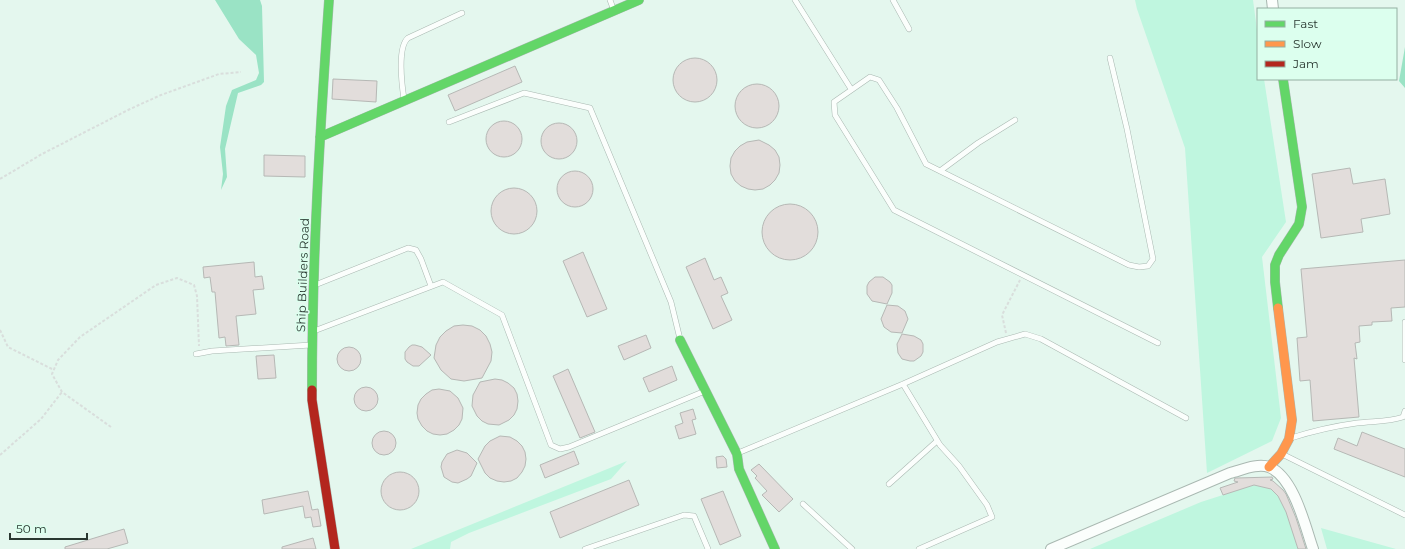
<svg xmlns="http://www.w3.org/2000/svg" width="1405" height="549" font-family="Montserrat,sans-serif">
  <rect width="100%" height="100%" fill="#e4f7ee"/>
  <!-- green -->
  <path fill="#bff6df" d="M1135,0h118l5,37v42h6l22,143 -24,35 19,161 -9,23 -65,32 -22,-325 -48,-139z
    M627,461l-16,18 -142,54 -18,9 -1,7h-39z
    M1254,485c5,1 13,2 18,5 15,10 21,42 26,59h-208l111,-47z
    M1321,528l75,21h-69z"/>
  <!-- water -->
  <path fill="#9ae3c5" d="M215,0h45l2,6 2,76 -3,3 -23,8 -13,56 2,28 -6,13 2,-16 -3,-27 6,-41 6,-16 24,-10 3,-7 -3,-18 -17,-16z
    M1405,47v41l-6,-7z"/>
  <!-- building -->
  <path fill="#e2dddb" stroke="#b6b8b5" d="M673 80a22 22 0 1 1 44 0a22 22 0 1 1-44 0Z
    M515,66l7,16 -67,29 -7,-16z
    M333,79l44,2 -1,21 -44,-3z
    M735 106a22 22 0 1 1 44 0a22 22 0 1 1-44 0Z
    M486 139a18 18 0 1 1 36 0a18 18 0 1 1-36 0Z
    M541 141a18 18 0 1 1 36 0a18 18 0 1 1-36 0Z
    M759,140l10,5 6,5 4,7 1,8 -1,8 -4,7 -5,5 -7,4 -8,1 -7,-1 -7,-3 -6,-5 -4,-7 -1,-8 1,-8 4,-7 5,-5 7,-4z
    M264,155l41,1v21l-41,-1z
    M1350,168l3,16 32,-5 5,35 -29,5 2,13 -42,6 -9,-64z
    M557 189a18 18 0 1 1 36 0a18 18 0 1 1-36 0Z
    M491 211a23 23 0 1 1 46 0a23 23 0 1 1-46 0Z
    M762 232a28 28 0 1 1 56 0a28 28 0 1 1-56 0Z
    M583,252l24,57 -20,8 -24,-56z
    M705,258l9,22 7,-3 7,16 -7,3 11,24 -19,9 -27,-62z
    M1405,260v47l-14,1 1,13 -20,1v3l-13,1 1,16 -5,1 2,16 -3,-1 5,59 -46,4 -3,-41 -10,1 -3,-43 10,-1 -6,-68z
    M254,262l1,15 7,-1 2,13 -11,1 3,24 -20,2 3,29 -13,1 -1,-9 -6,1 -4,-46h-3l-2,-15 -6,1 -1,-11z
    M875,277h8l7,5 2,3v8l-5,11 -15,-3 -5,-7v-8l2,-4z
    M887,305l11,1 7,5 3,8 -6,14 -11,-1 -7,-5 -3,-8z
    M463,325l9,1 8,4 6,6 4,8 2,8 -1,9 -9,17 -18,3 -13,-2 -10,-9 -7,-12 2,-13 4,-8 6,-6 8,-5z
    M902,334l12,2 7,4 2,4v8l-2,4 -7,5h-4l-8,-2 -4,-6 -1,-9z
    M646,335l5,13 -27,12 -6,-14z
    M412,345h3l7,2 9,8 -12,11h-6l-6,-4 -2,-3v-7l4,-5z
    M337 359a12 12 0 1 1 24 0a12 12 0 1 1-24 0Z
    M274,355l2,23 -18,1 -2,-23z
    M672,366l5,14 -28,12 -6,-14z
    M568,369l27,63 -15,6 -27,-62z
    M495,379l7,1 6,3 6,5 3,6 1,7 -1,8 -3,6 -5,5 -10,5 -11,-1 -6,-3 -5,-5 -5,-10 1,-11 7,-13z
    M354 399a12 12 0 1 1 24 0a12 12 0 1 1-24 0Z
    M439,389l11,2 8,7 5,10 -1,11 -3,6 -5,5 -7,4 -7,1 -7,-1 -6,-3 -5,-5 -4,-7 -1,-6 1,-8 3,-6 5,-5 6,-4z
    M693,409l3,10 -4,1 4,14 -17,5 -4,-13 8,-3 -3,-10z
    M372 443a12 12 0 1 1 24 0a12 12 0 1 1-24 0Z
    M1362,432l43,17v28l-71,-28 4,-11 19,8z
    M500,436l10,1 7,4 5,5 3,6 1,7 -1,7 -3,6 -5,6 -6,3 -7,1 -7,-1 -7,-3 -5,-5 -7,-14 7,-13 5,-5z
    M457,450l10,3 10,10 -6,13 -4,3 -9,4 -6,-1 -8,-5 -3,-10 1,-5 5,-8z
    M574,451l5,13 -34,14 -5,-13z
    M723,456l3,3 1,8 -10,1 -1,-11z
    M759,464l34,35 -14,13 -17,-17 5,-4 -12,-13 2,-2 -6,-6z
    M381 491a19 19 0 1 1 38 0a19 19 0 1 1-38 0Z
    M1272,477l1,2 -3,1 3,1 10,9 3,4 10,24 10,31h-8l-12,-37 -8,-16 -7,-7 -17,-4 -31,10 -3,-7 18,-6 -4,-1 1,-3h2z
    M629,480l10,25 -79,33 -10,-26z
    M308,491l4,19 6,-1 3,17 -8,1 -2,-10 -6,1 -2,-12 -39,8 -2,-14z
    M723,491l18,45 -21,9 -19,-46z
    M124,529l4,14 -21,6h-42v-2z
    M313,538l3,11h-34v-2z"/>
  <g fill="none" stroke-linecap="round" stroke-linejoin="round">
    <!-- lane casing -->
    <g stroke="#a9b8b1" stroke-width="6">
      <path id="lane" d="M610,0l4,11
        M795,0l56,89
        M893,0l16,29
        M1110,58l17,71 26,130 -5,7 -9,1 -10,-2 -203,-101 -29,-56 -18,-28 -9,-3 -36,25 1,13 59,95 264,133
        M404,99c-2,-13 -7,-52 4,-61l54,-25
        M449,122l75,-29 66,15 81,194 9,37
        M940,171l38,-28 37,-23
        M315,285l93,-37 8,2 5,9 10,27
        M1405,322v38
        M314,331l129,-49 59,33 49,130 9,4 9,-2 136,-56
        M196,354l16,-3 99,-6
        M903,384l37,61 19,21 28,39 5,12 -73,32
        M1291,438c22,-7 44,-12 66,-15 16,-2 32,-1 46,-6l2,-6
        M738,453l165,-69 94,-42 28,-8 16,5 145,79
        M1282,454l123,61
        M889,484l48,-43
        M803,504l49,45
        M585,549l99,-34 10,1 14,33"/>
    </g>
    <!-- street casing -->
    <g stroke="#a9b8b1" stroke-width="12">
      <path id="street" d="M1272,0l1,9
        M1051,549l179,-76c12,-3 27,-10 39,-6 25,10 36,59 44,82"/>
    </g>
    <!-- fast casing -->
    <g stroke="#a9b8b1" stroke-width="10">
      <path id="fast" d="M320,137l319,-137
        M1278,308l-3,-26v-17l4,-10 20,-31 3,-17 -19,-128
        M680,340l57,114 2,15 36,80
        M312,390c0,-130 8,-260 17,-390"/>
    </g>
    <!-- slow casing -->
    <g stroke="#a9b8b1" stroke-width="10">
      <path id="slow" d="M1269,467l12,-13 8,-15 3,-19 -14,-112"/>
    </g>
    <!-- jam casing -->
    <g stroke="#a9b8b1" stroke-width="10">
      <path id="jam" d="M312,390v10l23,149"/>
    </g>
    <!-- path -->
    <path stroke="#d9dedc" stroke-width="2" stroke-dasharray="3 2" stroke-linecap="butt" d="M0,179l42,-25 88,-45 31,-14 58,-21 22,-2
      M0,330l8,17 46,23
      M1006,333l-4,-18 18,-35
      M111,427l-49,-35 -10,-18 6,-14 22,-23 76,-52 21,-7 17,7 3,11 2,50
      M0,455l41,-36 21,-27"/>
    <!-- lane -->
    <use href="#lane" stroke="#fbfefc" stroke-width="5"/>
    <!-- street -->
    <use href="#street" stroke="#fbfefc" stroke-width="10"/>
    <!-- fast -->
    <use href="#fast" stroke="#63d668" stroke-width="9"/>
    <!-- slow -->
    <use href="#slow" stroke="#ff974d" stroke-width="9"/>
    <!-- jam -->
    <use href="#jam" stroke="#b3261e" stroke-width="9"/>
  </g>
  <g text-anchor="middle" stroke-width="3" stroke-linejoin="round" paint-order="stroke">
    <!-- street labels -->
    <g font-size="12" fill="#293730" stroke="#dcffee">
      <text transform="translate(303 275) rotate(-88)" y="4">Ship Builders Road</text>
    </g>
  </g>
  <!-- legend -->
  <rect x="1257" y="8" width="140" height="72" fill="#dcffee" stroke="#94afa2"/>
  <rect x="1265" y="21" width="20" height="6" fill="#63d668" stroke="#94afa2"/>
  <text x="1293" y="28" font-size="12" fill="#293730">Fast</text>
  <rect x="1265" y="41" width="20" height="6" fill="#ff974d" stroke="#94afa2"/>
  <text x="1293" y="48" font-size="12" fill="#293730">Slow</text>
  <rect x="1265" y="61" width="20" height="6" fill="#b3261e" stroke="#94afa2"/>
  <text x="1293" y="68" font-size="12" fill="#293730">Jam</text>
  <!-- scale -->
  <path d="M10 533v6h77v-6" fill="none" stroke="#293730" stroke-width="2"/>
  <text x="16" y="533" font-size="12" fill="#293730" stroke="#dcffee" stroke-width="3" paint-order="stroke">50 m</text>
</svg>
